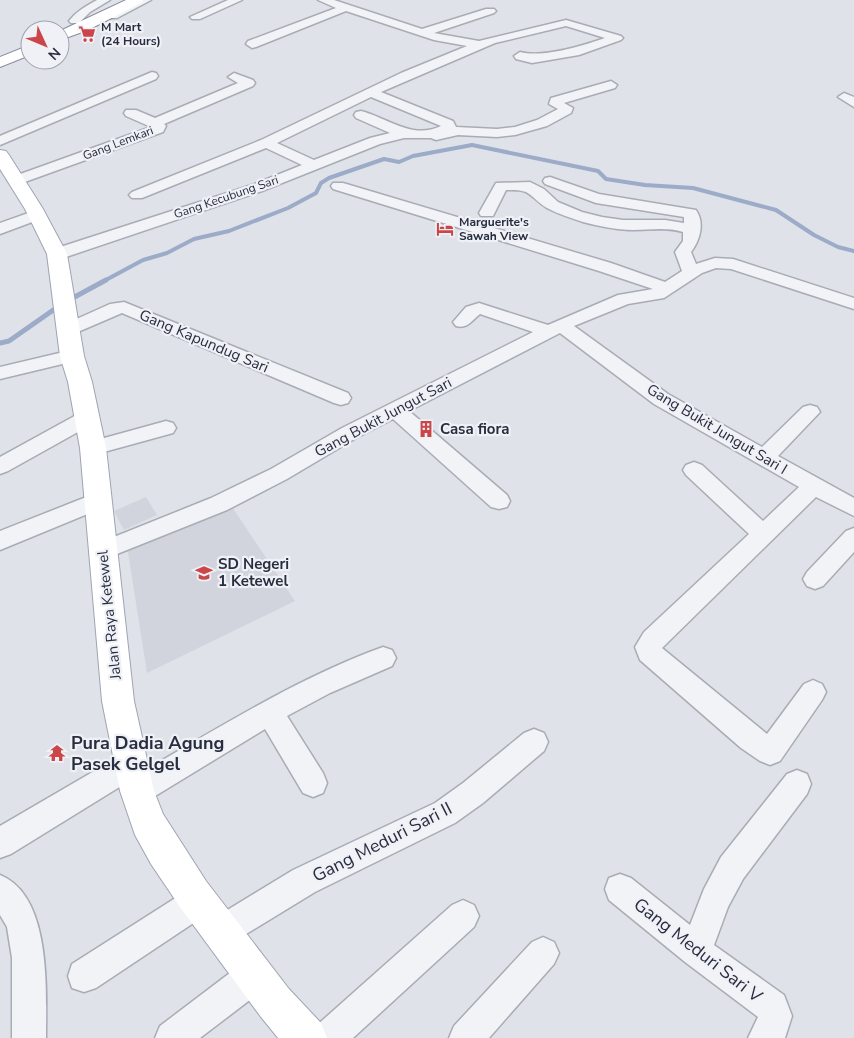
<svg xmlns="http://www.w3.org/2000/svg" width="854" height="1038" font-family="'Nunito Sans',sans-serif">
  <rect width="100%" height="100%" fill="#dfe2e8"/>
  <!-- built -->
  <path fill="#d1d4dd" d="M146,497l11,18 -33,15 -10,-19z
    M228,501l67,100 -148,72 -20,-127z"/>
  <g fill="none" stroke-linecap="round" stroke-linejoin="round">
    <!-- stream-far1 -->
    <path stroke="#9babc8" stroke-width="4" d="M104,281l39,-21 24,-7 27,-14 35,-8 59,-23 28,-15 5,-10 8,-5 55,-19 15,3 14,-6 59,-11 126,26 8,8 39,6 48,3 83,22 38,25 24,12 16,4"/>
    <!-- stream -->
    <path stroke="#9babc8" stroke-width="5" d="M69,300l37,-20
      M0,343l9,-2 50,-35"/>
    <!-- minor casing -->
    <g stroke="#a8acb5" stroke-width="3">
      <path id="minor" d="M97,0h13l-20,12 -11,11h-8l-2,-2c8,-10 17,-15 28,-21z
        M137,0h14l-34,18h-8l-2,-2z
        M228,0h14l-42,19h-8l-2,-2z
        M318,0h16l88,29 64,-20h8l2,2 -2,2 -60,20 45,8 87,-21 55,16 2,2 -2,2 -42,15 -47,8 -16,-4 -2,-3 6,-4c23,6 62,-6 85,-14l-39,-12 -71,17 -114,49 72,29 3,6 41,2 18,-2 22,-7 21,-11 -9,-5 2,-6 60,-17 6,4 -2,3 -51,15 9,5 -2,5 -24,13 -32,9 -18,2 -39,-2 -22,5 -5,-2h-27l-24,6 -118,47 -199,67h-12l-2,-4 2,-4 201,-65 50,-20 -36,-17 -124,50h-10l-3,-3 3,-3 129,-52 140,-67 66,-27 -33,-6 -88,-29 -90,36 -4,1 -6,-4 2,-3 88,-33zM371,97l70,29c-29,14 -53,-8 -80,-15l-5,1 -2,3 2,3 34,15 -20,5 -56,22 -37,-17z
        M152,72l4,1 2,3 -2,3 -156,66v-9z
        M234,73l19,7 2,3 -2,3 -89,38 2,2 -3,6 -141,51h-10l-2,-3 2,-3 139,-50 -25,-11 -2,-3 2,-3h10l19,8 83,-35 -10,-6z
        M844,93l10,4v10l-16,-10z
        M550,177l49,17 97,16c9,13 4,30 -5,42l5,12 19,-6 18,1 121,39v11l-123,-40 -15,-1 -14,5 -38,25 -36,6 -54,22 94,68 94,53 41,-40 7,-2 7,2 3,5 -42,44 76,42v18l-38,-19 -154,151 105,86 37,-50 9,-4 9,4 4,8 -4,8 -42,61 -10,4 -10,-4 -19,-13 -101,-88 -5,-13 9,-15 105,-98 -63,-59 -3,-5 3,-5 8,-3 8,3 61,56 36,-34 -145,-83 -94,-71 -151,78 98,84 3,6 -3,6 -8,2 -8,-2 -98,-88 -37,19 -69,41 -60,31 -125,50 -8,-3 -4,-6 4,-6 117,-47 60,-29 71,-41 191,-96 -53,-18c-9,7 -12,15 -24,12l-3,-4 13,-15 13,-4 69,22 70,-30 35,-6 -54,-18 -266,-82 -2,-3 2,-3h10l268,80 54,19 17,-11 -7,-19 8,-11v-9c-16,-5 -33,-2 -50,-2 -17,0 -34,-4 -50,-8 -12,-4 -25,-8 -36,-14 -20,-13 -14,-19 -41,-18l-13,26h-12l-2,-3 17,-30 34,-1 14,7 14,13 24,10 20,5 21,3h42l19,3v-6l-88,-14 -51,-19 -2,-3 2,-3z
        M37,210l6,2 2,3 -2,3 -43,16v-11z
        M124,302l224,91 3,5 -3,5 -7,2 -7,-2 -212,-90 -49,21 -6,2 -6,-2 -3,-4 3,-4 49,-22z
        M72,350l7,2 2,4 -2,4 -79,19v-12z
        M87,411l7,2 3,5 -3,5 -86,48 -8,3v-17l80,-44z
        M166,421l7,2 3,5 -3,5 -80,22 -7,-2 -3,-5 3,-5z
        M99,492l8,2 3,6 -3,6 -107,44v-19z
        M854,528v24l-31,34 -8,3 -8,-3 -4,-7 4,-7 39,-41z
        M383,647l9,3 4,8 -4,8 -62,27 -43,23 36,57 4,10 -4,10 -10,4 -10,-4 -38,-64 -118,72 -10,4 -10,-4 -4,-10 3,-8 -115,71 -11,4v-32l120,-70 10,-4 10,4 4,9 -4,8c79,-45 157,-95 243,-126z
        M534,729l10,4 4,9 -4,9 -61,52 -28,20 -140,69 -82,50 -11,5 -11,-5 -5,-11 5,-11 82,-50 142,-67 28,-20 61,-50z
        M797,770l10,4 4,10 -4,10 -64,85 -15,28 -14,38 70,50 8,21 -7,22h-37l10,-21 -73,-55 -76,-62 -4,-11 4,-11 11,-4 11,4 59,47 14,-36 17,-32 66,-83z
        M0,875c52,21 46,116 46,163h-34v-80l-5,-31 -7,-12z
        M199,885l11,5 5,11 -5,11 -114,76 -12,4 -12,-4 -4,-12 4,-12 116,-74z
        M463,900l11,5 5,11 -5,11 -121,111h-42l5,-12 136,-121z
        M543,937l11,5 5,11 -5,11 -65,74h-40l5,-12 78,-84z
        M255,959l12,4 4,12 -4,12 -67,51h-45l5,-12 83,-63z"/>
    </g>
    <!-- major casing -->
    <g stroke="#9fa4b4" stroke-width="2">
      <path id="major" d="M0,150l6,1 3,4 34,54 24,45 17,102 8,26 14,66 28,253 20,90 9,23 43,67 83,108 32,34 6,15h-49l-17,-21 -81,-110 -29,-43 -16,-29 -15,-44 -18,-90 -22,-253 -12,-66 -8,-26 -13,-102 -22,-45 -25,-40z"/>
    </g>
    <!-- highway casing -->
    <g stroke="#878d9f" stroke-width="2">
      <path id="highway" d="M126,0h17l-2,3 -53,27 -28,10v-9z
        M30,45v10l-30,12v-10z"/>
    </g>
    <!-- minor -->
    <use href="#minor" fill="#f2f3f7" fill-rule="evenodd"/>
    <!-- major -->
    <use href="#major" fill="#fff" fill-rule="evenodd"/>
    <!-- highway -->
    <use href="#highway" fill="#fff" fill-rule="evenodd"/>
  </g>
  <!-- icons -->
  <defs>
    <g id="supermarket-bare" transform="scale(1.35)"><path d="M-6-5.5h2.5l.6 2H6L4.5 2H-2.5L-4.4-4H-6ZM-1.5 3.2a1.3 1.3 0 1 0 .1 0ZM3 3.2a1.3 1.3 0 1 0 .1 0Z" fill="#cb4649" stroke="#eff1f6" stroke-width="2.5" paint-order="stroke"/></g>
    <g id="hotel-bare" transform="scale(1.35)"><path d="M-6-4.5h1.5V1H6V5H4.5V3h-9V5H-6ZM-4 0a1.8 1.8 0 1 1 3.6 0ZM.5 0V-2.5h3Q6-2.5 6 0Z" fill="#cb4649" stroke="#eff1f6" stroke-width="2.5" paint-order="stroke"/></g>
    <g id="building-bare" transform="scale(1.35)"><path d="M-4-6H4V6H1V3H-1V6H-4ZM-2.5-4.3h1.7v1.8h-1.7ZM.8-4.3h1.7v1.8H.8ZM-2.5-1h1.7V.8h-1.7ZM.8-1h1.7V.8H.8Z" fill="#cb4649" stroke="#eff1f6" stroke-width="2.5" paint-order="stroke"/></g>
    <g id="school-bare" transform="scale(1.35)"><path d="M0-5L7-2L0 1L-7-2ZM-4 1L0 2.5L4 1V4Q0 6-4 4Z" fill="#cb4649" stroke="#eff1f6" stroke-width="2.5" paint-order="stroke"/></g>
    <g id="temple-bare" transform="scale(1.35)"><path d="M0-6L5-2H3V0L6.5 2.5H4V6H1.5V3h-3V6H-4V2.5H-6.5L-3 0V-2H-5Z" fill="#cb4649" stroke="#eff1f6" stroke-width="2.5" paint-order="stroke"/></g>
  </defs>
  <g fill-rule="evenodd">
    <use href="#supermarket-bare" x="87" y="34"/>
    <use href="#hotel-bare" x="445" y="229"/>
    <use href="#building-bare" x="426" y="429"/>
    <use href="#school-bare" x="204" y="573"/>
    <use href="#temple-bare" x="57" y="753"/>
  </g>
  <g text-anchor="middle" stroke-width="4.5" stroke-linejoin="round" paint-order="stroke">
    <!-- far-poi labels -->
    <g font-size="12" font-weight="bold" fill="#282e3f" stroke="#eff1f6" text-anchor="start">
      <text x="101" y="31">M Mart<tspan x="101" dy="14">(24 Hours)</tspan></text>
      <text x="459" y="226">Marguerite's<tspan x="459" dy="14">Sawah View</tspan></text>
    </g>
    <!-- far-street labels -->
    <g font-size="12" fill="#282e3f" stroke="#eff1f6">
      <text transform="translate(118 143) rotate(-21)" y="4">Gang Lemkari</text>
      <text transform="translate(226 197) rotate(-19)" y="4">Gang Kecubung Sari</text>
    </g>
    <!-- street labels -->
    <g font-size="15" fill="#282e3f" stroke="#eff1f6">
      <text transform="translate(204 341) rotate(23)" y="5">Gang Kapundug Sari</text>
      <text transform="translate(383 417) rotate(-28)" y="5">Gang Bukit Jungut Sari</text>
      <text transform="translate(717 429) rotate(31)" y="5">Gang Bukit Jungut Sari I</text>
      <text transform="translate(109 615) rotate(-96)" y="5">Jalan Raya Ketewel</text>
    </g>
    <!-- poi labels -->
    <g font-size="15" font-weight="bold" fill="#282e3f" stroke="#eff1f6" text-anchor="start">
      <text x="440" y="434">Casa fiora</text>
      <text x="218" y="569">SD Negeri<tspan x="218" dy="17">1 Ketewel</tspan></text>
    </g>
    <!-- near-poi labels -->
    <g font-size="18" font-weight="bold" fill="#282e3f" stroke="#eff1f6" text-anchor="start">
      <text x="71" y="749">Pura Dadia Agung<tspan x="71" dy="21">Pasek Gelgel</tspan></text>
    </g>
    <!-- near-street labels -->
    <g font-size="18" fill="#282e3f" stroke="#eff1f6">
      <text transform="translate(382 842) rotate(-27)" y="6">Gang Meduri Sari II</text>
      <text transform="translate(698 950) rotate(38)" y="6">Gang Meduri Sari V</text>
    </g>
  </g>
  <!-- north arrow -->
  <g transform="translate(45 45) rotate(134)"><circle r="24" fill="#eff1f6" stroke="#9fa3ad"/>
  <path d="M0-4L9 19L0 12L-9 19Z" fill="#cb4649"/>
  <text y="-8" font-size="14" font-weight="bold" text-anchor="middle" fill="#282e3f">N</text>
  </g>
</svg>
